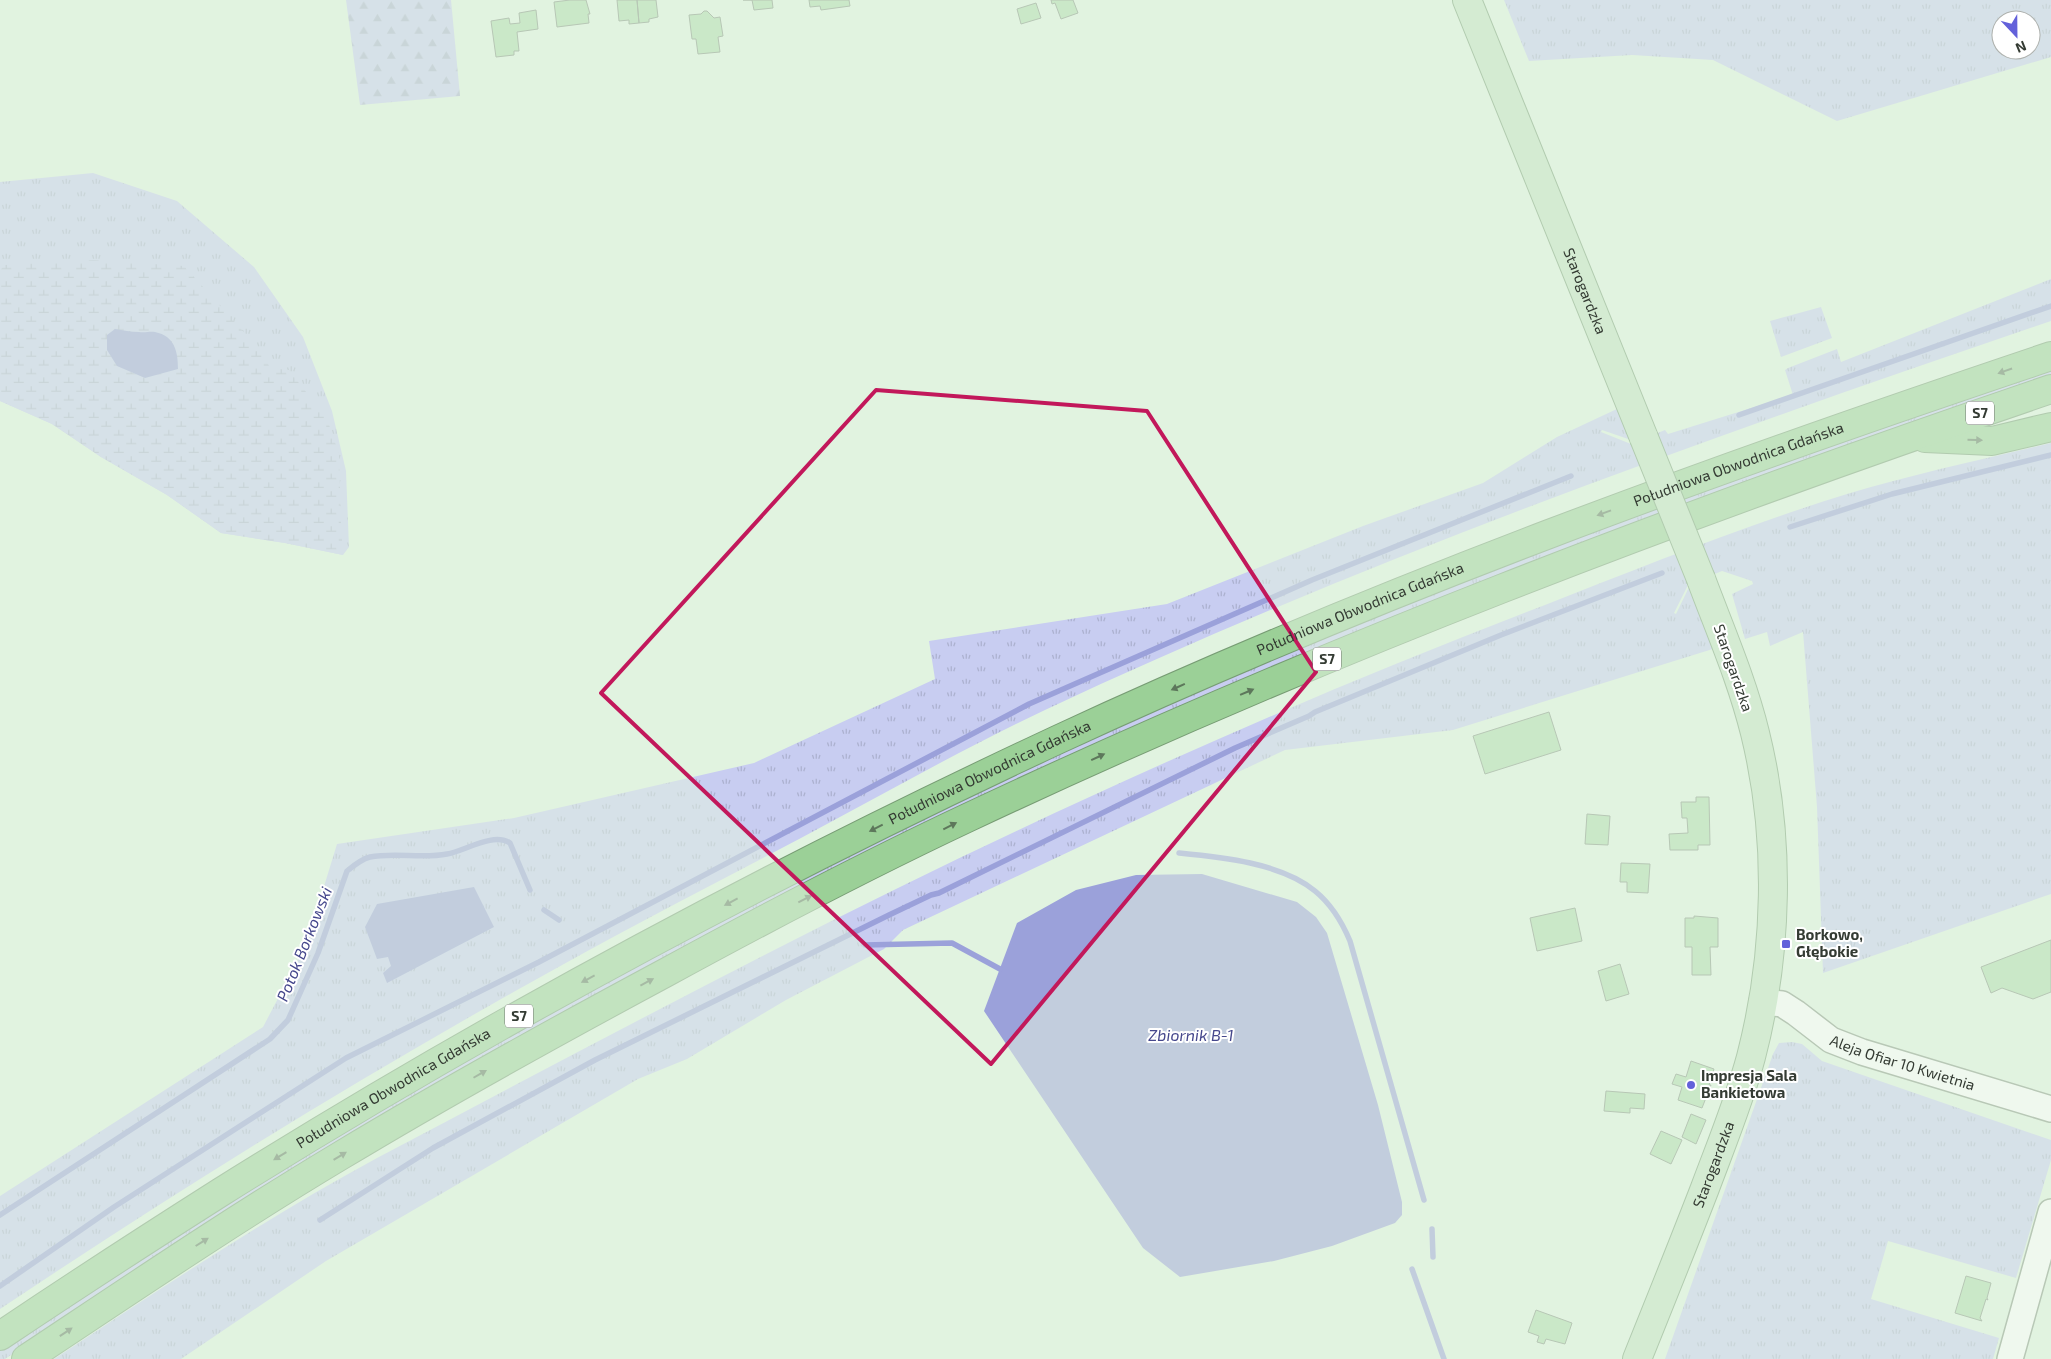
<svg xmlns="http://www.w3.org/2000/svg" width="2051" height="1359" font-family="'Exo 2',sans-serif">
  <defs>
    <pattern id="grass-tufts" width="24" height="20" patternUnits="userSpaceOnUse" patternTransform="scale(1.25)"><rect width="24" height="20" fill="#c8cdf1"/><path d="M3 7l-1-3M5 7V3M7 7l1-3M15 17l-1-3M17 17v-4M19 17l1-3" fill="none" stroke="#acb1cf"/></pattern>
    <pattern id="forest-firs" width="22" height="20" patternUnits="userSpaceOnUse" patternTransform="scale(1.25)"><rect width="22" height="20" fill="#c8cdf1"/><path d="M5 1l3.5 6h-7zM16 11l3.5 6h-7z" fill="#acb1cf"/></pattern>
    <pattern id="wetland-marsh" width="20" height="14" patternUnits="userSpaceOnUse" patternTransform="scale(1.25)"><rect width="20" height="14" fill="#c8cdf1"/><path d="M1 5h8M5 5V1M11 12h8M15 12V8" fill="none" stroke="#acb1cf"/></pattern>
  </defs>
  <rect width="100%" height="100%" fill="#e1f3e0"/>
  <!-- grass -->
  <path fill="url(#grass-tufts)" fill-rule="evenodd" d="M1504,0h547v57l-214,64 -124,-61 -81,-5 -103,6zM2001,20h30v30h-30z
    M93,173l84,28 77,66 49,70 29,74 14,60 3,76 -6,8 -58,-12 -64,-10 -54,-38 -66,-38 -49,-33 -52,-23v-219z
    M2051,279v42c-340,116 -680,236 -1006,389 -83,39 -163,85 -244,128 -91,48 -183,95 -273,146 -181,101 -356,210 -528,325v-113l263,-169 43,-82 31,-101 177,-26 240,-55 181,-84 -6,-38 238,-37 196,-78 120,-43 74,-46 62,-29 12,32 -29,-10 -1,2 30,12 34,-14 3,4 125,-39 -8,-25 3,-2 49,-19 4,13z
    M1821,307l11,31 -51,19 -11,-36z
    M2051,367v12l-983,381 -1000,557 -63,42h-5v-10l284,-184 382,-219 396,-197 409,-174z
    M2051,443v451l-228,79 -6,-166 -14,-175 -33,14 -3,-14 -22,7 -13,-45 21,-10 -1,-3 -30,-10 -34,14 -14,28 2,1 14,-29 26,63 -263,82 -168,20 -382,180 -19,19 -98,51 -99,59 -49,20 -312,182 -145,98h-127c106,-70 212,-141 323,-201 173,-91 346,-184 521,-270 212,-104 427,-199 647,-283 99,-39 199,-79 302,-111 67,-20 136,-35 204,-51z
    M1792,1042l10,2 20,17 229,79v20l-35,118 -128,-37 -17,58 128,39 -6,21h-328l108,-305 6,-11z"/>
  <!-- forest -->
  <path fill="url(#forest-firs)" d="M346,0h105l9,96 -100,9z"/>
  <!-- wetland -->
  <path fill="url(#wetland-marsh)" fill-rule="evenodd" d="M93,260l91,6 77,85 9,17 19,2 38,49 12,35 2,70 2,31 -58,-12 -64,-10 -54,-38 -66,-38 -49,-33 -52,-23v-131l5,-5zM129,331l25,1 18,8 6,20 -33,18 -28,-12z"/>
  <!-- water -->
  <path fill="#9ba1da" d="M115,329c8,1 16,3 24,3 6,1 11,-1 16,0 20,4 23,20 23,37l-33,9 -28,-12 -10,-16v-15z
    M1202,874l95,28 19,15 11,16 51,172 24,97v13l-7,8 -63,23 -58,15 -94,16 -37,-29 -159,-237 33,-88 59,-33 60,-15z
    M474,887l20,40 -107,56 -4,-10 8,-7 -3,-9 -11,2 -12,-32 12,-23z"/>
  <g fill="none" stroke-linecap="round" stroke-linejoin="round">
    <!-- stream -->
    <path stroke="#9ba1da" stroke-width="5.5" d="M1739,415l312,-109
      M1790,527l102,-33 159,-39
      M1179,853c41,4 103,10 136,38 16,13 27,31 35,50l74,259
      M544,910l15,10
      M865,945l87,-2 48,26
      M0,1215l270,-176 18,-19 30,-67 29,-82c6,-5 15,-12 23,-14 25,-5 52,2 77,-3 18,-3 46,-22 63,-11l20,47
      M320,1220l113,-72 162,-88 294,-145 42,-20 8,-2 296,-145 74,-32 6,-4 186,-77 161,-62
      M1432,1229l1,28
      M1412,1269l32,90
      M0,1286l114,-79 232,-149 193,-96 490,-258 283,-124 259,-104"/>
  </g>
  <!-- building -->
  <path fill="#aedbaa" stroke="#839382" d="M570,0h16l4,14h-2l1,9 -32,4 -3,-25z
    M617,0h20l2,23 -10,1v-4l-10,1z
    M637,0h19l2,17 -9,2v3l-10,1z
    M743,0h29l1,8 -19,2 -2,-10z
    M809,0h40l1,6 -29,4 -1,-4 -10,1z
    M1051,0h22l5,13 -17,6 -6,-16 -3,1z
    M1036,3l5,15 -20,6 -4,-15z
    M536,10l2,19 -21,3 2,19h-5v4l-18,2 -5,-36 18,-3 1,6 10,-1 -1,-10z
    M704,11h3l7,7 6,-1 3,19 -5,1 2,15 -22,2 -2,-15h-4l-3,-24 12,-1z
    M1549,712l12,38 -76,24 -12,-38z
    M1696,797h13l1,48h-12v5h-28l-1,-16 19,-1 -1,-15h-5l-1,-16h15z
    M1587,814l23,2 -2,29 -23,-1z
    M1621,863l29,1 -2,29 -21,-1v-10h-7z
    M1575,908l7,33 -45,10 -7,-33z
    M1694,916l24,2v29h-8l1,28h-19v-28h-7v-29h9z
    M2051,940v52l-18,7 -31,-11 -11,5 -10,-26z
    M1620,964l9,30 -23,7 -8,-30z
    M1691,1061l23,8 -5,16h2l-9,23 -24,-8 4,-13 -10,-3 4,-10 10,3z
    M1606,1091l39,3 -1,15 -14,-1v5l-26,-2z
    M1691,1114l15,6 -10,24 -14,-7z
    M1661,1131l21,9 -11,24 -21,-10z
    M1966,1276l25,7 -4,15 1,2 -2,-1 -6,19 2,3 -27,-8z
    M1536,1310l36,13 -7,21 -19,-5 -2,5 -7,-2 2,-6 -11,-4z"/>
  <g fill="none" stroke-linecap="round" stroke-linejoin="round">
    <!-- minor casing -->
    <g stroke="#859583" stroke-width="28">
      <g id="minor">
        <path id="s1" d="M1762,1002l20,2 14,9 35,27 31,12 189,57"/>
        <path d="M2010,1359l41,-147"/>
      </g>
    </g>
    <!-- major casing -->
    <g stroke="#779c74" stroke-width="30">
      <g id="major">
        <path id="s2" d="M1467,0l177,438"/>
        <path id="s3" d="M1637,1359c23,-57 46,-114 68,-171 16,-43 34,-86 46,-131 27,-104 30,-219 4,-324 -13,-53 -35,-103 -54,-154"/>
      </g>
    </g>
    <!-- highway casing -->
    <g stroke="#779c74" stroke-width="30">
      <g id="highway">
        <path d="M1925,438l67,3 59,-14"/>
        <path id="s4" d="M0,1336c73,-49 147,-97 221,-144 268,-168 549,-318 836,-452 323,-150 657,-271 994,-384"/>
        <path d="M26,1359c104,-69 207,-139 314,-203 106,-64 215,-124 325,-183 99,-54 200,-107 302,-155 352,-166 716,-304 1084,-429"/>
      </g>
    </g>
    <!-- minor -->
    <use href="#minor" stroke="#fff" stroke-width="25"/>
    <!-- major -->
    <use href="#major" stroke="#c3e3c1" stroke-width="28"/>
    <!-- highway -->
    <use href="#highway" stroke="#9bd097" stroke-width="28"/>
    <!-- major-bridge casing -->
    <g stroke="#779c74" stroke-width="30" stroke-linecap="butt">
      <path id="major-bridge" d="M1644,438l57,141"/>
    </g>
    <!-- major-bridge -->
    <use href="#major-bridge" stroke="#c3e3c1" stroke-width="28"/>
  </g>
  <!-- one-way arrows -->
  <defs><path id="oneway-solid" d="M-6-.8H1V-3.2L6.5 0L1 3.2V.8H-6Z" transform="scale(1.25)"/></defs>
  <g fill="#5d775b">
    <use href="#oneway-solid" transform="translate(2005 371) rotate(161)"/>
    <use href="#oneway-solid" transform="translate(1975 440) rotate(2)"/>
    <use href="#oneway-solid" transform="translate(1604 513) rotate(160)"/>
    <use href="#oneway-solid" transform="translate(1178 687) rotate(156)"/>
    <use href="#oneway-solid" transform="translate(1247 692) rotate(-23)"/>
    <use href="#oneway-solid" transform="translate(1098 757) rotate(-25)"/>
    <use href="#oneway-solid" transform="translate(950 826) rotate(-27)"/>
    <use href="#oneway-solid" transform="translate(876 828) rotate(153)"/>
    <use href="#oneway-solid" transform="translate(805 899) rotate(-27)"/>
    <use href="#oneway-solid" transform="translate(731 902) rotate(152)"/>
    <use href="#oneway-solid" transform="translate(588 979) rotate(152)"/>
    <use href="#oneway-solid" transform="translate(647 982) rotate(-28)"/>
    <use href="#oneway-solid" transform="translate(480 1074) rotate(-30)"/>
    <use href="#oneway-solid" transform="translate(280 1156) rotate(149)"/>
    <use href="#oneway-solid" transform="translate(340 1156) rotate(-31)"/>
    <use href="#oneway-solid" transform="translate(202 1242) rotate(-32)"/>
    <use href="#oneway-solid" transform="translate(66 1332) rotate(-34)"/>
  </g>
  <!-- marked area -->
  <path d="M0 0H2051V1359H0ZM876,390l271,21 169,261 -325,392 -390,-371z" fill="#e1f3e0" fill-opacity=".55" fill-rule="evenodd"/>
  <path fill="none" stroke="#c2185b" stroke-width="4" stroke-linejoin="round" d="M876,390l271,21 169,261 -325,392 -390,-371z"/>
  <!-- markers -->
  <g fill="#6361da" stroke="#fff" stroke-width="2">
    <rect x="1781" y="939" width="10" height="10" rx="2.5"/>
    <circle cx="1691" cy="1085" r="5"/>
  </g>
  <g text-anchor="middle" stroke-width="4" stroke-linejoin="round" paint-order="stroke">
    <!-- shield labels -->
    <g fill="#fff" stroke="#717670" stroke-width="1">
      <rect x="1966" y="401.5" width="28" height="23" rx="4"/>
      <rect x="1313" y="647.5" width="28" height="23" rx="4"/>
      <rect x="505" y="1004.5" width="28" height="23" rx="4"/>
    </g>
    <g font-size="14" font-weight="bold" fill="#343b33">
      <text x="1980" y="418">S7</text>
      <text x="1327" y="664">S7</text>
      <text x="519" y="1021">S7</text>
    </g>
    <!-- street labels -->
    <g font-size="15" fill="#343b33" stroke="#fff">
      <text dy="5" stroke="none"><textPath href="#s2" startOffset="314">Starogardzka</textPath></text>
      <text dy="5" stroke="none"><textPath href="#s4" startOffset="1950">Południowa Obwodnica Gdańska</textPath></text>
      <text dy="5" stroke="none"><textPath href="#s4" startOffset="1545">Południowa Obwodnica Gdańska</textPath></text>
      <text transform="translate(1733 668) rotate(71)" y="5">Starogardzka</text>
      <text dy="5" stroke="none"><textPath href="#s4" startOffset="1140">Południowa Obwodnica Gdańska</textPath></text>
      <text dy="5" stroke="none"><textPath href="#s1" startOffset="156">Aleja Ofiar 10 Kwietnia</textPath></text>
      <text dy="5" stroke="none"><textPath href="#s4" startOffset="465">Południowa Obwodnica Gdańska</textPath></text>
      <text dy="5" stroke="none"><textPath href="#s3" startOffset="209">Starogardzka</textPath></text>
    </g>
    <!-- poi labels -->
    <g font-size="15" font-weight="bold" fill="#343b33" stroke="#fff" text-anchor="start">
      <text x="1796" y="940">Borkowo,<tspan x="1796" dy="17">Głębokie</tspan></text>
      <text x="1701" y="1081">Impresja Sala<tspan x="1701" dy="17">Bankietowa</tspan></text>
    </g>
    <!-- water labels -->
    <g font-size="16" font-style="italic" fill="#45478c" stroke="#fff">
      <text transform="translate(304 944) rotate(-68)" y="6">Potok Borkowski</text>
      <text x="1191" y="1041">Zbiornik B-1</text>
    </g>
  </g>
  <!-- north arrow -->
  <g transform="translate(2016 35) rotate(158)"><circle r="24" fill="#ffffff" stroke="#aeb1ad"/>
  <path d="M0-4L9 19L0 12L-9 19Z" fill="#6361da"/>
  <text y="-8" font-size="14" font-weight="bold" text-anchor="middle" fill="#343b33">N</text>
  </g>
</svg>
